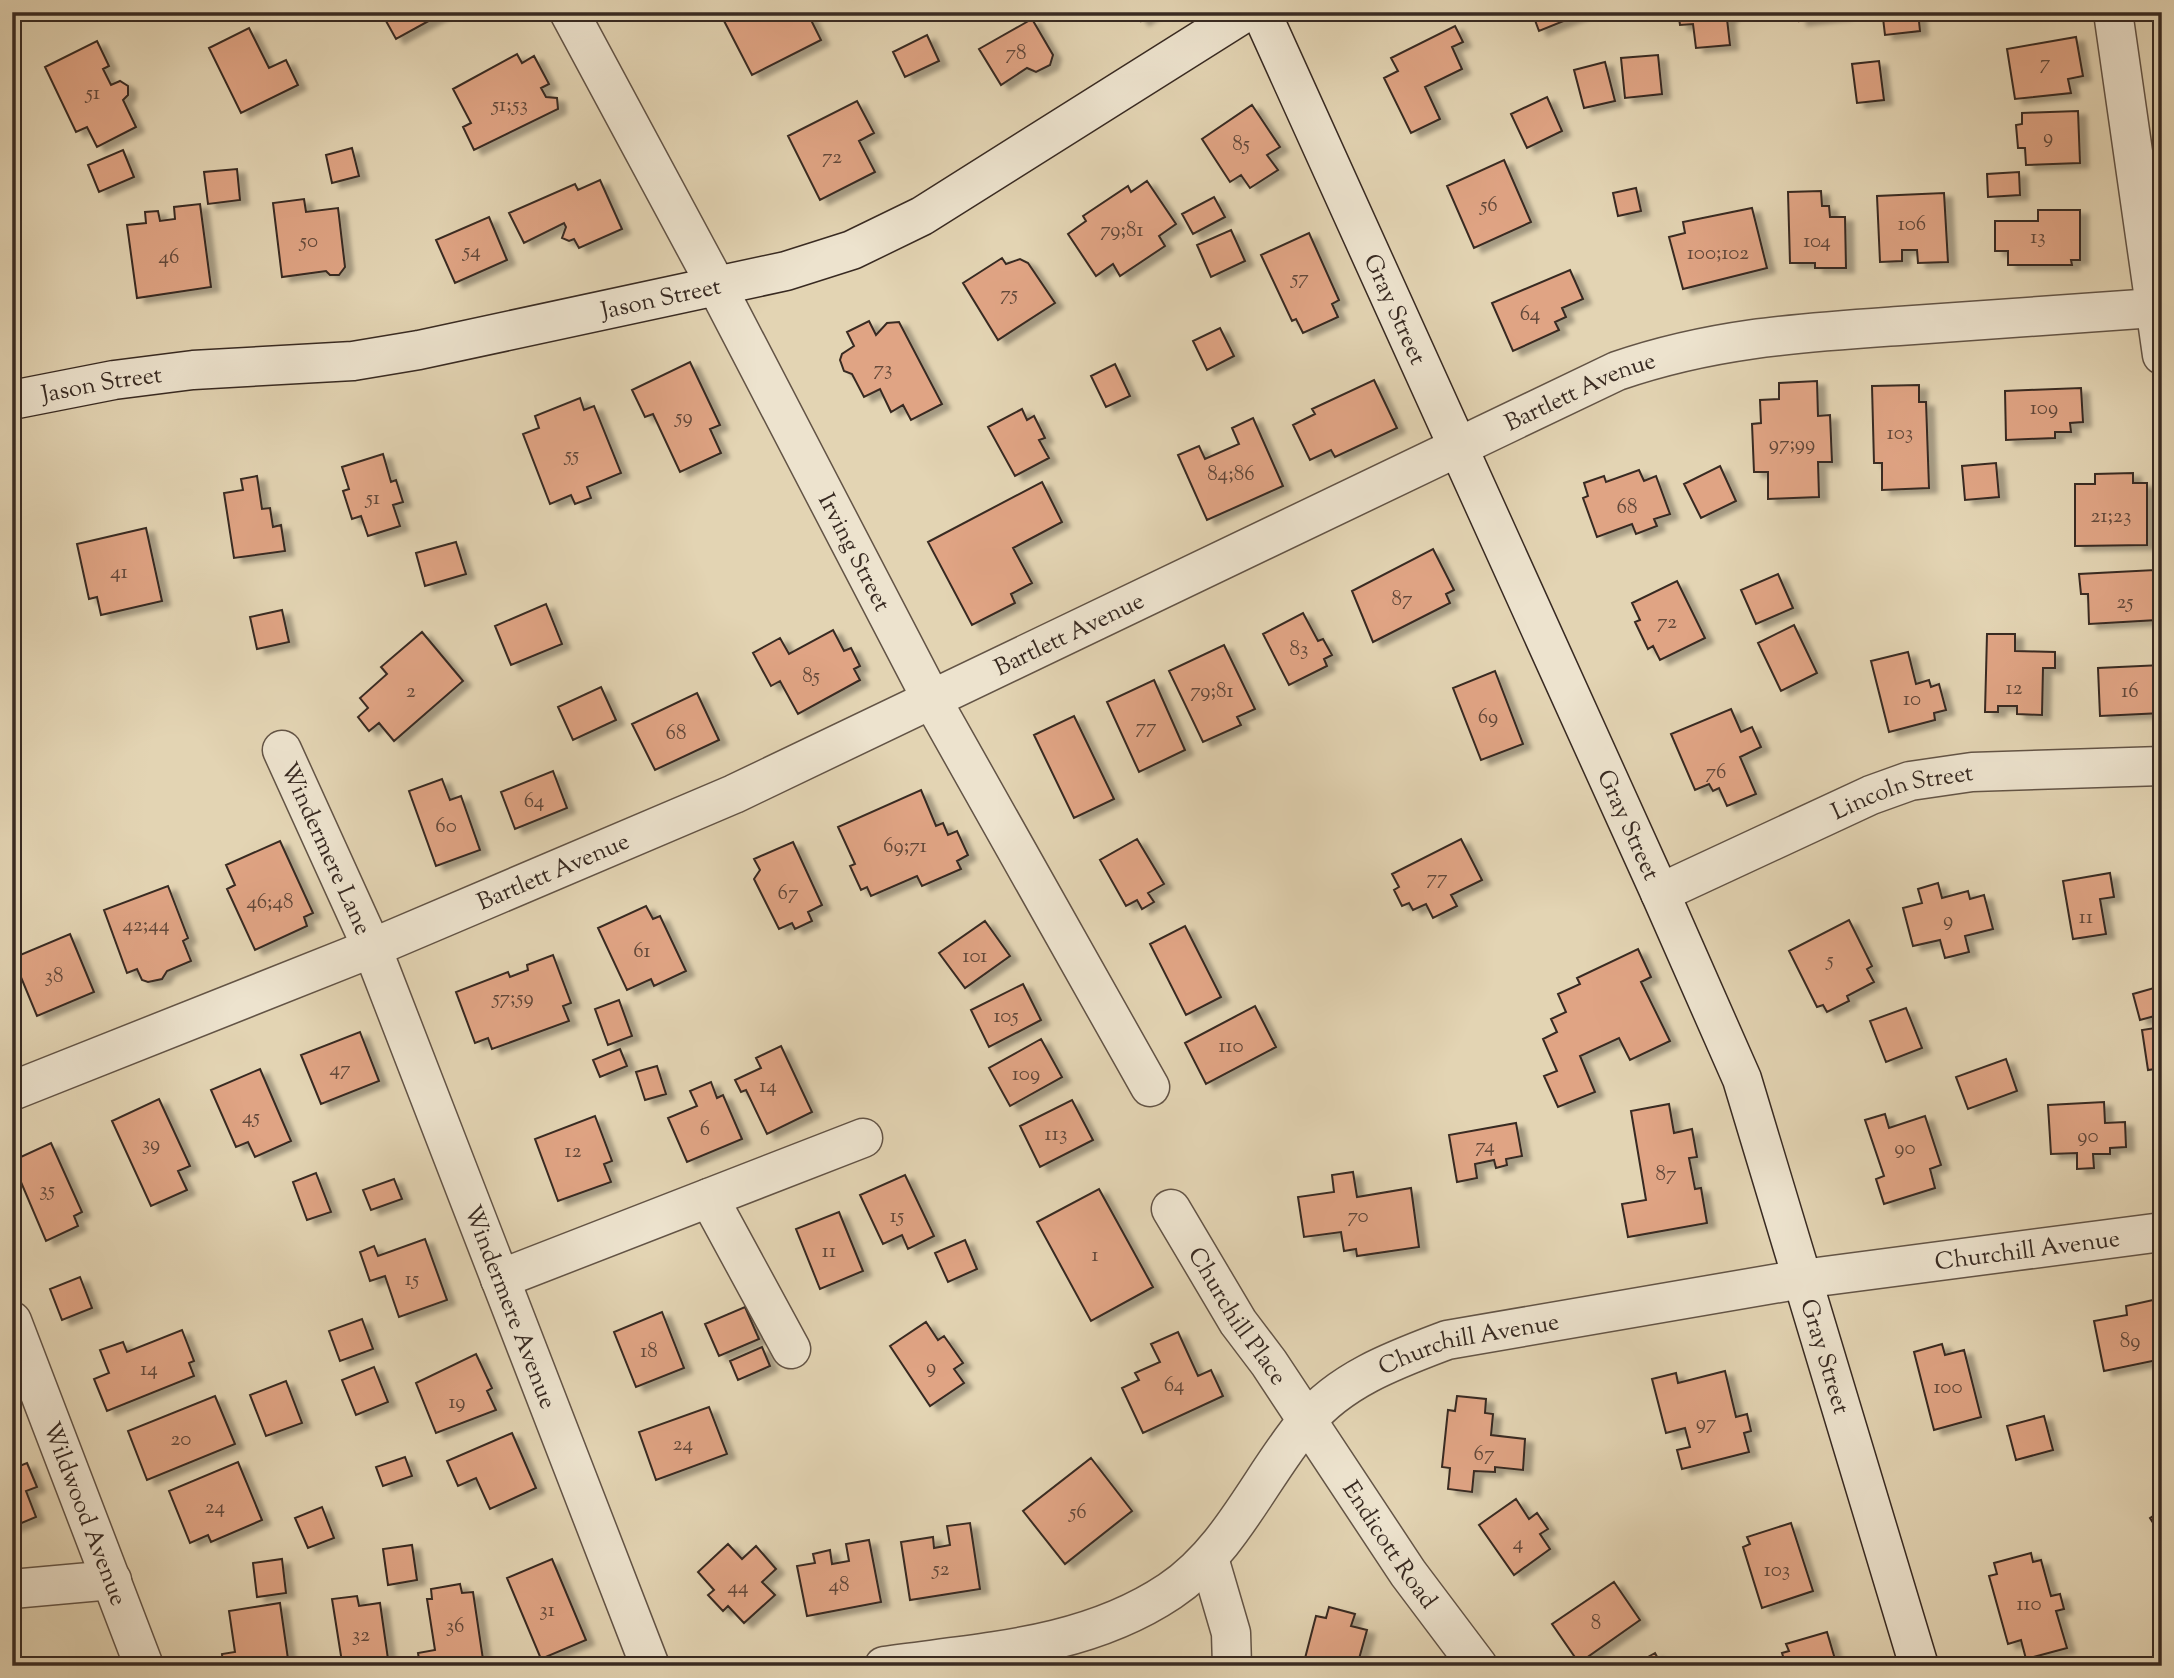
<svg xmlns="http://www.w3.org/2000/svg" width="2174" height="1678" font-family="'Sorts Mill Goudy',serif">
  <defs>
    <filter id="shadow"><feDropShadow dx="8" dy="4.5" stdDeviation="2" flood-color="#0004"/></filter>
  </defs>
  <rect width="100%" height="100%" fill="#e3d4b3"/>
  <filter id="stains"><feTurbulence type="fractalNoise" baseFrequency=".00286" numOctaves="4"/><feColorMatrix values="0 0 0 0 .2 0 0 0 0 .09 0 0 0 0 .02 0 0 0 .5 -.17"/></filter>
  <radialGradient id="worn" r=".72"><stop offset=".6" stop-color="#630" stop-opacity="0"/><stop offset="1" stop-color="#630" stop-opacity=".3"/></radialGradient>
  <!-- building -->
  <path fill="#e0a484" stroke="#382a22" stroke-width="2" filter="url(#shadow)" d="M381,12h64l-49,27z
    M726,12h53l2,6 12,-6h14l14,28 -69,35 -31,-60z
    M1135,12h19l-13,9z
    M1532,12h48l1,2 -42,17z
    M1672,12h62l-7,7 3,26 -34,3 -3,-24 -13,1 -1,-7z
    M1798,12h45l1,3 -45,6z
    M1877,12h41l2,19 -35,4 -2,-17 -5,1z
    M1032,19l21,36 -3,10 -14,7 -9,-4 -26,17 -22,-36z
    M1455,26l8,16 -11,5 10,22 -37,18 15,32 -29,14 -27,-55 14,-7 -7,-13z
    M249,28l20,40 17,-8 12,25 -57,28 -32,-65z
    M927,35l12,26 -34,16 -12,-25z
    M2076,37l7,39 -15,3 3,14 -56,6 -8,-50z
    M97,41l12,25 -6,3 8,16 9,-4 8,5v9l-5,5 13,27 -39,20 -10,-20 -11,5 -31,-65z
    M517,54l5,9 12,-7 15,28 -8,4 5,9 11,1 1,11 -84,41 -11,-23 8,-4 -18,-34z
    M1658,55l4,39 -37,4 -4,-40z
    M1879,61l5,39 -27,3 -5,-39z
    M1605,62l10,39 -31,7 -10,-38z
    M1547,97l15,34 -35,17 -16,-34z
    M857,101l17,32 -15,8 16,31 -55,28 -32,-64z
    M1252,105l28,42 -13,8 11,15 -28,18 -9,-13 -11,7 -28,-43z
    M2078,111l2,52 -54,2 -1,-17h-7l-2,-23 6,-1v-11z
    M352,148l7,28 -27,7 -6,-28z
    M123,150l11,27 -35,15 -11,-27z
    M1504,160l27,62 -57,26 -27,-62z
    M237,169l3,31 -32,4 -4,-32z
    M2019,172l1,23 -32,2 -1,-23z
    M600,180l22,49 -43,19 -5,-9 -5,2 -7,-3 4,-11 -2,-4 -40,20 -15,-30 66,-29 3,6z
    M1147,181l29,43 -17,12 6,10 -45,30 -7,-12 -17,12 -28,-42 18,-13 -3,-5 45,-30 3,6z
    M1636,188l5,23 -23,5 -5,-23z
    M1821,191l1,15h7l1,11h15l1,51h-31v-5h-25l-2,-71z
    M1944,193l4,69 -30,1 -1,-13h-15v11l-22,1 -3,-66z
    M1214,197l11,20 -32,17 -11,-20z
    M304,199l2,13 32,-4 7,59 -6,8h-9l-4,-4 -44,6 -9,-74z
    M200,204l11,83 -74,11 -10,-73 19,-2 -1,-11 13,-1 2,10 15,-2 -1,-12z
    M1752,208l15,60 -84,21 -14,-52 16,-4 -2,-11z
    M2038,210h42v50h-9l1,5h-64v-14h-13v-30h43z
    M489,217l18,43 -52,23 -19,-43z
    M1231,230l14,31 -34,16 -14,-32z
    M1309,233l30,67 -7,4 6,13 -35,16 -7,-14 -4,2 -31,-66z
    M1002,258l4,6 14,-5 8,4 27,40 -57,37 -35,-57z
    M1570,270l13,29 -21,9 4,9 -11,5 4,8 -46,21 -21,-48z
    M869,321l7,14 11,-12 12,-1 43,82 -31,16 -8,-15 -12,7 -11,-23 -16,8 -12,-23 -8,-3 -4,-11 2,-6 12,-8 -7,-14z
    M1220,328l14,28 -27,14 -14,-29z
    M690,362l30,63 -10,4 11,24 -41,19 -27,-58 -8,3 -13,-27z
    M1115,364l15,32 -24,11 -15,-31z
    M1374,380l23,48 -62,29 -4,-7 -21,10 -17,-35 22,-11 -3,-5z
    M1817,381l1,35 12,-1 2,47h-14l1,35 -51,2v-27h-14l-2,-48 9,-1 -1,-23 19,-1v-16z
    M1919,385v17h7l3,86 -47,2v-27h-8l-2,-77z
    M2081,388l2,34 -13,1 1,9h-16v6l-49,2 -1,-49z
    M580,398l4,12 10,-4 27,67 -34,14 4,11 -16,6 -4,-9 -21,9 -27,-70 16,-6 -4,-12z
    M1022,409l5,11 7,-4 11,22 -6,2 10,18 -34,18 -27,-49z
    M1253,418l30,68 -76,34 -29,-65 21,-9 6,13 34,-15 -7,-16z
    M383,454l8,28 5,-2 7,22 -10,3 7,21 -32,10 -7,-20 -9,3 -9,-28 6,-2 -7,-22z
    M1996,463l3,34 -34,3 -3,-34z
    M1720,466l16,35 -35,17 -17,-34z
    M1639,470l5,11 12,-5 14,38 -16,5 3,7 -21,8 -4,-10 -35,13 -14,-39 5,-2 -4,-13 20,-7 2,6z
    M2133,473v10h14v62l-72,1v-62h20v-10z
    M257,476l5,33 8,-1 3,19 8,-2 4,26 -51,7 -10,-65 19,-3 -2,-11z
    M1042,482l20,40 -49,26 19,35 -21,11 4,9 -43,22 -44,-83z
    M146,528l16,73 -61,14 -4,-18 -8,2 -12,-55z
    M456,542l10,32 -41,12 -9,-33z
    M1433,549l21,41 -8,4 4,9 -77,39 -21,-51z
    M2155,570l1,14h6v23h-6l1,13 -68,4 -1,-30h-7l-2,-20z
    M1778,574l15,34 -37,16 -15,-34z
    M1677,581l28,57 -45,22 -7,-14 -5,3 -13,-27 5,-2 -8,-17z
    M546,604l16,40 -51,21 -16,-39z
    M282,610l7,32 -32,7 -7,-32z
    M1303,613l15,28 5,-2 9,16 -8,4 3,7 -38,19 -26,-51z
    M1794,625l23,48 -36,18 -23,-48z
    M833,630l11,21 7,-3 9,18 -6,3 6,11 -62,34 -18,-33 -9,5 -18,-33 27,-15 9,16z
    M422,632l41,49 -69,60 -15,-18 -10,8 -11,-14 10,-9 -8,-10 27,-24 -6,-7z
    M1987,634h28v17l40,1v16h-12l-1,47 -25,-1v-8h-19v6h-13z
    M1224,645l31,64 -18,8 4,8 -38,17 -34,-71z
    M1908,652l8,32 13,-4 2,7 8,-3 7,26 -12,3 1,7 -46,12 -18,-71z
    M2162,665v48l-62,3 -2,-48z
    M1495,671l28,73 -42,16 -28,-72z
    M1154,680l31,70 -46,22 -32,-70z
    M601,687l15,33 -43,20 -15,-33z
    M697,693l22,47 -64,30 -23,-46z
    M1731,709l10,23 11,-5 9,20 -21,10 16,37 -29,12 -8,-18 -6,3 -4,-7 -14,6 -24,-56z
    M1074,716l40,83 -40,19 -40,-83z
    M553,771l14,37 -52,21 -14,-37z
    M442,779l8,21 11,-4 19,54 -44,16 -27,-75z
    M921,790l15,36 7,-3 5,12 9,-4 11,24 -11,6 4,8 -39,17 -5,-10 -46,20 -4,-9 -6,3 -11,-24 5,-2 -17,-37z
    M1137,839l27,45 -16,9 6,9 -12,7 -5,-9 -11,6 -26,-46z
    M1461,839l21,41 -31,15 6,11 -24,12 -7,-14 -13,6 -4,-7 -7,3 -8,-16 5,-3 -7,-13z
    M280,841l33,72 -9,4 3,9 -52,24 -28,-61 8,-4 -9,-20z
    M793,842l29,63 -14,7 4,9 -17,8 -3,-6 -13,6 -25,-50 6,-9 -6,-11z
    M2110,873l4,24 -14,2 6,35 -33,5 -10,-58z
    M1938,883l4,15 26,-7 2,8 14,-4 9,34 -28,7 4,16 -24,6 -5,-18 -27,6 -10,-38 19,-5 -4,-14z
    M168,886l20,52 -5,3 8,20 -24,10 -5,8 -14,3 -6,-2 -5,-11 -10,4 -23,-63z
    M646,906l7,13 7,-3 26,55 -32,15 -3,-7 -24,11 -29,-62z
    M1849,920l23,46 -5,3 7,13 -27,14 2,5 -22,11 -4,-7 -6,2 -28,-56z
    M985,921l25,35 -45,32 -26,-35z
    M1185,926l36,71 -35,18 -36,-71z
    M70,934l24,58 -57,24 -24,-58z
    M1638,949l13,28 -10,5 29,59 -40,19 -11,-22 -39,18 15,36 -37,15 -14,-31 13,-5 -14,-32 14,-7 -6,-13 15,-7 -8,-18 22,-10 -3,-6z
    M553,955l18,48 -8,3 6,15 -77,28 -4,-11 -13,5 -19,-51 52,-20 2,5 18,-7 -1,-5z
    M1023,984l18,36 -52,27 -18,-37z
    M2161,986l1,28 -22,6 -7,-26z
    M619,1000l13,36 -24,9 -13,-36z
    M1255,1006l21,41 -70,37 -21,-41z
    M1906,1008l16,40 -36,14 -16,-41z
    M2162,1027v41l-14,2 -6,-40z
    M360,1032l19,49 -58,23 -20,-49z
    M1041,1039l21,38 -52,29 -21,-38z
    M781,1046l31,66 -45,22 -21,-44 -5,2 -6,-12 26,-12 -5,-10z
    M620,1049l7,17 -27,11 -7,-17z
    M2006,1059l11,32 -49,18 -12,-32z
    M657,1066l9,28 -21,6 -9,-28z
    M260,1069l31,72 -36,16 -7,-15 -12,5 -25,-57z
    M711,1082l6,16 6,-3 19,44 -55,23 -19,-44 29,-12 -7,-15z
    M159,1099l31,67 -12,5 9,19 -36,16 -39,-85z
    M1072,1100l21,40 -53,27 -20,-41z
    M2104,1102l1,21 20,-1 1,25 -16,1v6h-17l1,14 -17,1v-16l-26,1 -3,-49z
    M1669,1104l5,29 18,-4 5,28 -8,1 6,31 6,-1 6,35 -79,14 -6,-33 24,-4 -15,-89z
    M1885,1114l4,14 36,-12 16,49 -11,4 5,19 -51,16 -8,-25 8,-3 -19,-56z
    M595,1116l17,45 -8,3 7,18 -53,19 -23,-62z
    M1516,1123l6,33 -16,3 1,6 -11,3 -2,-8 -19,4 2,14 -20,4 -8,-47z
    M51,1143l31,69 -8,4 4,10 -32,15 -34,-80z
    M1353,1172l4,25 54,-9 8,59 -62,9 -1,-7 -12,2 -3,-19 -37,5 -6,-40 36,-5 -2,-17z
    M316,1173l15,39 -24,8 -14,-38z
    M905,1175l29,61 -26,13 -6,-14 -19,9 -23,-49z
    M394,1179l8,20 -31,11 -8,-20z
    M1099,1189l54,98 -62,34 -54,-99z
    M839,1212l24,59 -43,18 -24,-60z
    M425,1239l22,61 -48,17 -14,-41 -15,5 -10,-29 14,-6 4,10z
    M965,1240l12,29 -29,13 -13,-29z
    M80,1277l12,31 -30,12 -12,-31z
    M2162,1298v61l-58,12 -10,-50 33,-6 -1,-9z
    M745,1307l14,32 -40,17 -14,-32z
    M662,1312l22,56 -48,19 -22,-55z
    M362,1319l11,30 -33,12 -11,-30z
    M926,1322l12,18 6,-4 19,27 -9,6 10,14 -34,23 -40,-60z
    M182,1330l12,31 -5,2 5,13 -87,35 -13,-32 15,-6 -9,-23 23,-8 4,10z
    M1178,1332l20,44 13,-6 12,26 -80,37 -21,-45 17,-8 -4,-7 25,-11 -9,-18z
    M1942,1344l3,11 19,-5 17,67 -47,13 -20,-78z
    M762,1347l8,19 -32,14 -8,-19z
    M476,1354l16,34 -5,3 9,19 -60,23 -20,-50z
    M374,1367l14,35 -32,13 -14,-35z
    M1725,1371l11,46 11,-3 4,17 -7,2 5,19 -67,17 -5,-19 13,-3 -5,-19 -19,5 -14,-54 24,-6 2,10z
    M286,1381l16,42 -36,13 -16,-41z
    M215,1396l20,48 -88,36 -19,-49z
    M1457,1396l29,3 -1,14 8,1 -2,21 34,4 -2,31 -28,-3v5l-21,-1 -2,21 -24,-3 2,-21 -8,-1 6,-57 7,1z
    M709,1407l18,47 -71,26 -17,-48z
    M2044,1416l9,34 -37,10 -9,-34z
    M512,1433l24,55 -46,21 -14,-31 -18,8 -11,-25z
    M405,1457l7,19 -29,10 -7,-19z
    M1091,1458l41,53 -67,53 -42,-53z
    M238,1462l24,58 -51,22 -3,-7 -18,8 -21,-52z
    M27,1463l10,24 -11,4 10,26 -24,10v-58z
    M1516,1499l13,20 8,-6 11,16 -8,5 10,15 -36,26 -35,-50z
    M322,1507l12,31 -26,10 -13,-30z
    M2162,1510v27l-12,-19z
    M970,1523l10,66 -70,11 -9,-58 32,-5 1,11 16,-3 -3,-19z
    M1791,1523l22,68 -51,17 -19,-61 7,-3 -3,-7z
    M869,1540l12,62 -74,14 -10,-50 18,-3 -2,-9 17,-4 2,14 17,-3 -3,-17z
    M728,1544l14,15 14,-13 20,23 -14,13 13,13 -31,28 -16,-17 -5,5 -15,-16 6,-5 -16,-18z
    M412,1545l5,35 -29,5 -5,-36z
    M2031,1553l2,9 8,-2 10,36 9,-2 4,15 -8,2 11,37 -41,11 -5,-19 -13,4 -19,-68 8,-2 -3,-11z
    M282,1559l4,34 -29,4 -4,-34z
    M552,1559l34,81 -45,19 -34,-81z
    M1614,1582l26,38 -61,43 -27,-39z
    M460,1584l2,9 11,-1 11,74h-64l-2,-13 17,-3 -8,-51h5l-1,-10z
    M357,1596l2,10 21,-3 9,63h-63l16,-4 -10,-63z
    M280,1603l9,63h-66l-1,-12 13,-2 -6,-41z
    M1329,1607l26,7 -4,12 16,4 -10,36h-54l13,-50 10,2z
    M1827,1632l10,34h-51l-4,-13 7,-2 -3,-7z
    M1655,1653l7,13h-30z"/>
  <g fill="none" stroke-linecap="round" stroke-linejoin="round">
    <!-- street casing -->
    <g stroke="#635446" stroke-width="41">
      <g id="street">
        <path id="s1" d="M569,12l148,275 215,413 218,387"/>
        <path d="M2113,12l49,343"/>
        <path id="s2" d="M282,750l90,198 278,718"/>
        <path id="s3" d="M1660,893l211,-98 39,-14 62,-9 190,-6"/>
        <path id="s4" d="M12,1091l360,-143 362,-154 883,-423c96,-33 181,-38 282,-45 85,-6 170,-12 255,-18"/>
        <path d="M709,1198l82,151"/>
        <path id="s5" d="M1171,1209l67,113 31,41 139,210 70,93"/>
        <path d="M500,1279l363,-141"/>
        <path id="s6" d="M12,1321l132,345"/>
        <path d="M1209,1558l22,75 1,33"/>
        <path d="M12,1589l100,-9"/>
        <path id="s7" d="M884,1666c98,-14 201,-18 286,-75 61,-41 90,-114 136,-169 35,-43 91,-63 141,-82l355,-61 360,-47"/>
      </g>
    </g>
    <!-- secondary casing -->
    <g stroke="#382a22" stroke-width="41">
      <g id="secondary">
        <path id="s8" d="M1261,12l399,881 82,186 177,587"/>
        <path id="s9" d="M12,400l102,-20 79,-10 160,-9 66,-11 367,-79 66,-21 70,-34 324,-204"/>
      </g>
    </g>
    <!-- street -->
    <use href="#street" stroke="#ede3ce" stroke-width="38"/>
    <!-- secondary -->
    <use href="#secondary" stroke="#ede3ce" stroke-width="38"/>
  </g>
  <g text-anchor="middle" stroke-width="5" stroke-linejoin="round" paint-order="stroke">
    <!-- number labels -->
    <g font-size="21" fill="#62483a">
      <text x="1016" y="59">78</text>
      <text x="2045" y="69">7</text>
      <text x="93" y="99">51</text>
      <text x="510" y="111">51;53</text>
      <text x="2048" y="143">9</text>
      <text x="1241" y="150">85</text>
      <text x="832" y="163">72</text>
      <text x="1489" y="211">56</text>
      <text x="1912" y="230">106</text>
      <text x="1122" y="236">79;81</text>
      <text x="2038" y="243">13</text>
      <text x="309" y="247">50</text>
      <text x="1817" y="247">104</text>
      <text x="472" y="257">54</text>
      <text x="1718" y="259">100;102</text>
      <text x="169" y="263">46</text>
      <text x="1300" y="284">57</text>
      <text x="1009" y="300">75</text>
      <text x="1530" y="320">64</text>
      <text x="883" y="375">73</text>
      <text x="2044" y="414">109</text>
      <text x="684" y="423">59</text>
      <text x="1900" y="439">103</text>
      <text x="1792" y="450">97;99</text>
      <text x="572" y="461">55</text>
      <text x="1231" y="480">84;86</text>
      <text x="373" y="504">51</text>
      <text x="1627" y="513">68</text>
      <text x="2111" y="522">21;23</text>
      <text x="119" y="578">41</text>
      <text x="1402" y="605">87</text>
      <text x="2125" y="608">25</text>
      <text x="1667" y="628">72</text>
      <text x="1299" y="655">83</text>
      <text x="811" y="682">85</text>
      <text x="2014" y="694">12</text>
      <text x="411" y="697">2</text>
      <text x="1212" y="697">79;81</text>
      <text x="2130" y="697">16</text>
      <text x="1912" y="705">10</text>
      <text x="1488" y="723">69</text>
      <text x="1146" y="733">77</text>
      <text x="676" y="739">68</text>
      <text x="1716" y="778">76</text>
      <text x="534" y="807">64</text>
      <text x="446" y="832">60</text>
      <text x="905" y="852">69;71</text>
      <text x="1437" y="884">77</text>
      <text x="788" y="899">67</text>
      <text x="270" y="908">46;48</text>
      <text x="2086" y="923">11</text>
      <text x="1948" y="926">9</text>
      <text x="146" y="931">42;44</text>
      <text x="642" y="957">61</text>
      <text x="975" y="962">101</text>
      <text x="1830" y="966">5</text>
      <text x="54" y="982">38</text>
      <text x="513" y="1004">57;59</text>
      <text x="1006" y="1022">105</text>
      <text x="1231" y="1052">110</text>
      <text x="340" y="1075">47</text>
      <text x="1026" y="1080">109</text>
      <text x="768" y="1092">14</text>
      <text x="251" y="1123">45</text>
      <text x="705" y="1135">6</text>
      <text x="1056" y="1140">113</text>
      <text x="2088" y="1142">90</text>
      <text x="151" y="1150">39</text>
      <text x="1485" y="1152">74</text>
      <text x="1905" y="1154">90</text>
      <text x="573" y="1157">12</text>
      <text x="1666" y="1180">87</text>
      <text x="47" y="1196">35</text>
      <text x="897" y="1222">15</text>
      <text x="1358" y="1222">70</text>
      <text x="829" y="1257">11</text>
      <text x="1095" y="1261">1</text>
      <text x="412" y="1285">15</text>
      <text x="2130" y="1347">89</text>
      <text x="649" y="1357">18</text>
      <text x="931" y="1373">9</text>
      <text x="149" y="1375">14</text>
      <text x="1174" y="1391">64</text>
      <text x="1948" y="1393">100</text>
      <text x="457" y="1408">19</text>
      <text x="1706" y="1429">97</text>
      <text x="181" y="1445">20</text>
      <text x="683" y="1450">24</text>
      <text x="1484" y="1460">67</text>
      <text x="215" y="1513">24</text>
      <text x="1078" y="1518">56</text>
      <text x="1518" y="1549">4</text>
      <text x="941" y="1575">52</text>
      <text x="1777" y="1576">103</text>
      <text x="839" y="1591">48</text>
      <text x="738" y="1593">44</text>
      <text x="2029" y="1610">110</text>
      <text x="547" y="1616">31</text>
      <text x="1596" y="1629">8</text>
      <text x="455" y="1632">36</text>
      <text x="361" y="1641">32</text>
    </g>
    <!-- street labels -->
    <g font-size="24" fill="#382a22" stroke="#ede3ce">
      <text dy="8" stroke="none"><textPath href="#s9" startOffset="658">Jason Street</textPath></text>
      <text dy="8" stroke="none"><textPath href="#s8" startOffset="326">Gray Street</textPath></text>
      <text dy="8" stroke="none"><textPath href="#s9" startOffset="91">Jason Street</textPath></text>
      <text dy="8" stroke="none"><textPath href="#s4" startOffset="1718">Bartlett Avenue</textPath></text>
      <text dy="8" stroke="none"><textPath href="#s1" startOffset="611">Irving Street</textPath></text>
      <text dy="8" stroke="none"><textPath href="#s4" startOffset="1152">Bartlett Avenue</textPath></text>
      <text dy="8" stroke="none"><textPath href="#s3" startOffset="264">Lincoln Street</textPath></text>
      <text dy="8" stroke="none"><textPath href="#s8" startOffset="892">Gray Street</textPath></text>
      <text dy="8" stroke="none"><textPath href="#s2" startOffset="108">Windermere Lane</textPath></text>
      <text dy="8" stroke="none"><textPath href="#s4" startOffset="584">Bartlett Avenue</textPath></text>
      <text dy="8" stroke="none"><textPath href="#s7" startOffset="1269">Churchill Avenue</textPath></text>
      <text dy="8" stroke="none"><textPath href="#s2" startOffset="602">Windermere Avenue</textPath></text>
      <text dy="8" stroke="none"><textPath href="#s5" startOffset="126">Churchill Place</textPath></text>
      <text dy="8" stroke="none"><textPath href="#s7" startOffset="702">Churchill Avenue</textPath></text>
      <text dy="8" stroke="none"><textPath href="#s8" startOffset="1460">Gray Street</textPath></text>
      <text dy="8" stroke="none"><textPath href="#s6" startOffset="206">Wildwood Avenue</textPath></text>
      <text dy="8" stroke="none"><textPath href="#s5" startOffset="401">Endicott Road</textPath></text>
    </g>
  </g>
  <!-- margin -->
  <rect width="2174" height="1678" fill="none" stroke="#e3d4b3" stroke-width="42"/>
  <rect x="14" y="14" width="2146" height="1650" fill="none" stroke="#382a22" stroke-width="3.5"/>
  <rect x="21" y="21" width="2132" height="1636" fill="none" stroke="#382a22" stroke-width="2"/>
  <rect width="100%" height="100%" filter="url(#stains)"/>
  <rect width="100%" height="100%" fill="url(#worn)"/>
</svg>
